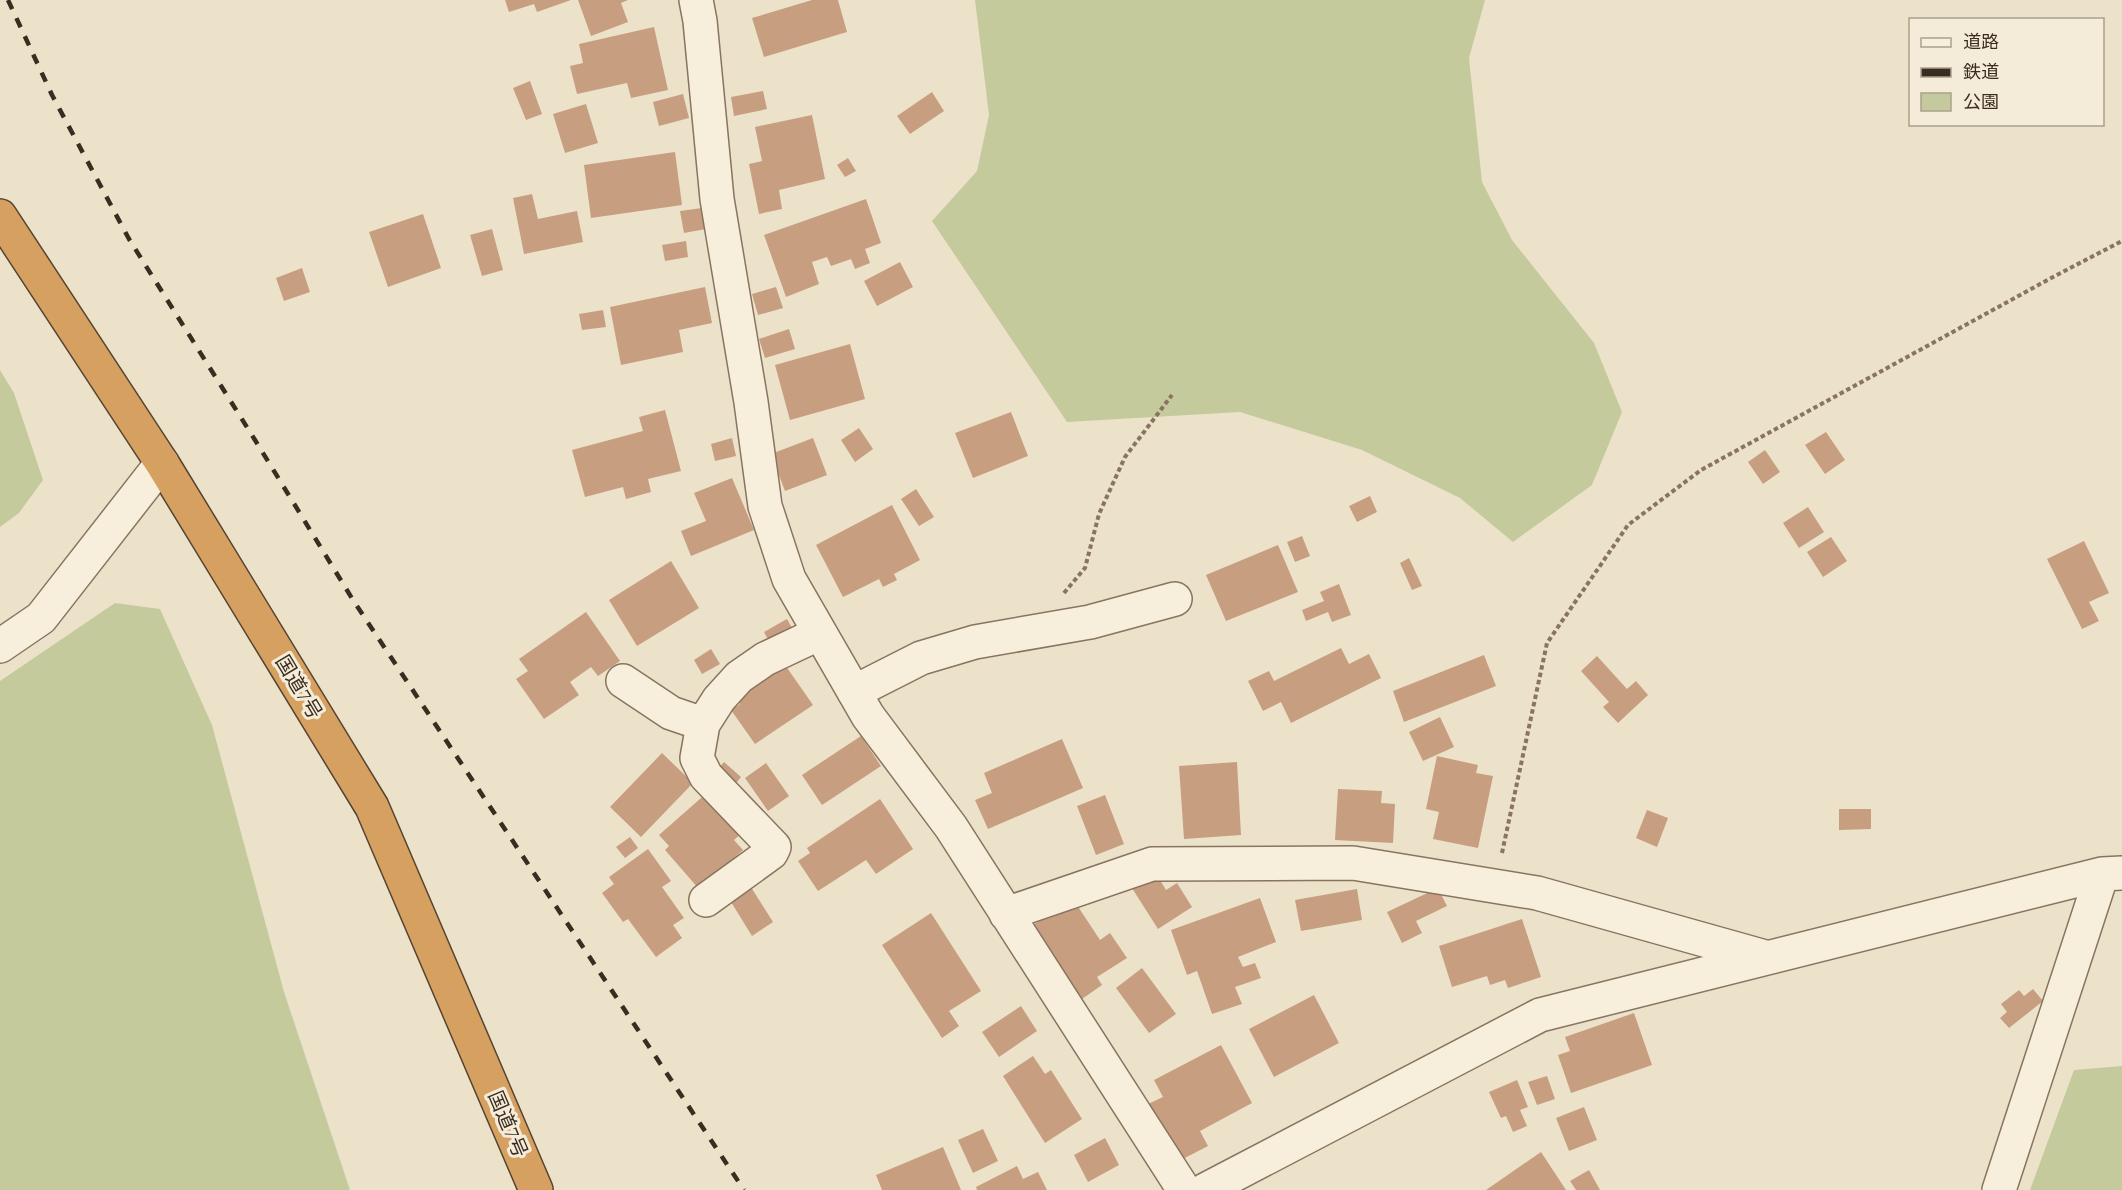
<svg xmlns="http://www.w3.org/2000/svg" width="2122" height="1190" font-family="'Times New Roman','Noto Sans JP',serif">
  <rect width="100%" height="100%" fill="#ece2c9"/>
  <!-- green -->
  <path fill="#c5ca9d" d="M975,0h510l-16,58 13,124 30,58 82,103 28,69 -30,73 -79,57 -53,-44 -98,-48 -122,-38 -173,10 -135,-201 45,-50 12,-56z
    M0,370l14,23 29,87 -24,33 -19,14z
    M115,603l45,6 52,116 72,267 66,198h-350v-509z
    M2122,1066v124h-92l44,-120z"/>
  <!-- building -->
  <path fill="#c89e81" d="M505,0h66l-34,12 -3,-8 -25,8z
    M578,0h50l-7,3 7,19 -37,14z
    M812,0h26l9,32 -83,25 -12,-39z
    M654,27l14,63 -37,8 -4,-15 -50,11 -7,-28 13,-3 -4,-19z
    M530,81l12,33 -16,6 -13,-32z
    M763,91l4,18 -33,7 -3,-19z
    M932,92l12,19 -34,23 -13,-18z
    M683,94l6,24 -30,8 -6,-24z
    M586,104l12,39 -33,10 -12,-39z
    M812,115l13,64 -46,11 3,19 -23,5 -10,-50 13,-3 -7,-34z
    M675,152l7,53 -91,13 -7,-53z
    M848,158l8,13 -11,6 -8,-12z
    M532,194l6,25 39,-8 6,31 -59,12 -11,-56z
    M866,199l15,44 -16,6 5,14 -15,6 -4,-10 -20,7 -4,-9 -15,5 7,22 -33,13 -22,-62z
    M702,208l4,21 -22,4 -4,-22z
    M423,214l18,54 -53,19 -19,-55z
    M492,229l11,41 -21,6 -12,-41z
    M686,241l2,16 -23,4 -3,-16z
    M900,262l13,25 -36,19 -13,-25z
    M302,268l8,24 -26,9 -8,-23z
    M705,287l7,36 -33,7 4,22 -62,13 -11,-58z
    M776,287l7,21 -25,7 -6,-21z
    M603,310l3,17 -24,3 -3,-16z
    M789,329l6,20 -30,9 -6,-19z
    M850,344l15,55 -75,21 -15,-55z
    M665,410l16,61 -33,8 3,13 -25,7 -3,-12 -38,10 -13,-47 71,-19 -4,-14z
    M1011,412l17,44 -55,22 -18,-45z
    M859,428l14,21 -18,13 -14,-22z
    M1826,432l19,28 -20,14 -20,-29z
    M732,438l4,18 -21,5 -4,-17z
    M813,438l14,37 -42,16 -14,-37z
    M1765,450l15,22 -17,12 -15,-22z
    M732,478l22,52 -63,26 -10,-25 25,-10 -12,-28z
    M916,489l18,28 -15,9 -18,-27z
    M1370,496l7,16 -20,10 -8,-16z
    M892,505l28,55 -26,14 3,6 -14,7 -4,-8 -36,18 -27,-52z
    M1808,507l16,25 -25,16 -16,-25z
    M1302,536l8,20 -15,6 -8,-20z
    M1831,537l16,24 -24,16 -16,-25z
    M2084,541l25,52 -20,9 10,19 -17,8 -35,-70z
    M1278,545l20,47 -72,29 -20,-46z
    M1409,558l13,28 -10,4 -12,-27z
    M671,561l28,47 -62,38 -28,-46z
    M1339,584l12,31 -19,7 -4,-10 -22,9 -4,-11 22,-9 -4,-9z
    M586,612l34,49 -22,15 -7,-9 -21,15 9,13 -35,24 -28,-40 12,-8 -9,-12z
    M787,619l9,16 -24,12 -8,-15z
    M1341,648l8,16 20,-10 12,24 -90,45 -10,-21 -18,9 -15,-30 21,-10 5,10z
    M711,649l9,15 -18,10 -8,-14z
    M1484,655l12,31 -92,36 -11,-31z
    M1597,656l30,33 9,-8 12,14 -30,28 -15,-16 6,-5 -28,-31z
    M783,662l30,43 -58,39 -24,-34 9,-6 -6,-9z
    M1440,717l14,30 -31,14 -14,-29z
    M861,736l20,30 -59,39 -20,-30z
    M1062,739l21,49 -95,41 -13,-29 17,-7 -8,-20z
    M662,753l31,30 -52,54 -31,-30z
    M1437,756l41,9 -2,8 17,3 -15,72 -45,-9 6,-27 -13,-3z
    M724,762l17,15 -10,13 -18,-16z
    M1237,762l4,73 -57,4 -5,-73z
    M766,763l23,33 -21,15 -23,-33z
    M1338,789l44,2 -1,12 14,1 -2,39 -58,-3z
    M709,791l35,40 -10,9 9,10 -44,39 -34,-39 4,-4 -10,-11z
    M1105,795l19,49 -28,11 -19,-49z
    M880,799l33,50 -37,25 -10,-14 -48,31 -20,-30 12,-8 -3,-5z
    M1839,809h32v20l-32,1z
    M1647,810l21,8 -11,29 -21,-9z
    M630,837l8,11 -13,10 -9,-11z
    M648,849l23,32 -9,6 22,31 -11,7 9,13 -26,19 -28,-38 -5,3 -21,-29 12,-9 -5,-7z
    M1154,870l12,20 11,-7 15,24 -34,22 -28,-44z
    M749,884l24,38 -21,14 -24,-39z
    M1438,888l9,18 -31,15 6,12 -20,10 -15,-31z
    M1357,889l5,31 -61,11 -6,-31z
    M1260,898l16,44 -38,15 5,10 12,-4 6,15 -26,9 7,17 -30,10 -15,-43 -10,4 -16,-45z
    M1073,899l27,41 10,-7 17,25 -30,19 5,8 -20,14 -49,-74z
    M931,913l50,78 -32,20 10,15 -17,12 -60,-93z
    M1522,919l19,58 -33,11 -3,-8 -15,5 -3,-9 -35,11 -13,-41z
    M1142,968l34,46 -27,19 -33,-45z
    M2033,989l10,12 -34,27 -9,-10 7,-6 -6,-8 18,-14 5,6z
    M1314,995l25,48 -65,34 -25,-48z
    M1021,1006l16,25 -38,26 -17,-25z
    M1634,1013l18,52 -81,28 -13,-38 12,-4 -5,-14z
    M1221,1045l31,58 -52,28 8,15 -29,15 -31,-57 15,-7 -9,-17z
    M1033,1056l12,18 6,-4 31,49 -37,24 -42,-67z
    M1547,1076l8,23 -18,6 -9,-23z
    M1517,1080l11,27 -8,3 7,16 -14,6 -7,-16 -5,2 -12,-26z
    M1584,1107l13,33 -28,11 -13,-33z
    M983,1129l15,32 -25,12 -15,-33z
    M1105,1138l14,27 -31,17 -14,-27z
    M943,1147l18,43h-79l-6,-15z
    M1541,1152l25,38h-80z
    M1017,1166l6,13 15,-7 9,18h-70l-1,-3z
    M1589,1170l11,20h-24l-6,-9z"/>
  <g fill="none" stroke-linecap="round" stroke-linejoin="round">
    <!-- minor casing -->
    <g stroke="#88745f" stroke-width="36">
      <path id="minor" d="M696,0l4,21 17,178 34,203 14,104 24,73 79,137 83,111 233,363
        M0,646l41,-28 121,-155
        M623,681l48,32 32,11
        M854,692l67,-34 54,-16 115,-20 85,-23
        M706,900l65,-47 3,-6 -68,-71 -9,-18 6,-34 16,-25 20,-22 26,-18 55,-26
        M1006,914l146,-50 201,-1 184,30 228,64
        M1205,1190l335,-175 562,-141 20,-1
        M1999,1190l103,-316"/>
    </g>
    <!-- highway casing -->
    <g stroke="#564332" stroke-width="36">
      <path id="highway" d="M0,216l162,247 210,344 164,383"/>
    </g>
    <!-- path -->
    <path stroke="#88745f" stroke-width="4" stroke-dasharray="4.5 3" stroke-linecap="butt" d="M1064,593l21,-25 14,-54 26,-57 47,-62
      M1502,853l45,-210 81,-118 73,-55 352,-193 69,-36"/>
    <!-- minor -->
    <use href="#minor" stroke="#f7efdc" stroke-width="33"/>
    <!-- highway -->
    <use href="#highway" stroke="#d6a160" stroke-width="33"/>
    <!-- rail -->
    <path stroke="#392d21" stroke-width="4.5" stroke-dasharray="10 10" stroke-linecap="butt" d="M8,0l44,95 77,144 126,201 98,160 391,590"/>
  </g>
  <g text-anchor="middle" stroke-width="6" stroke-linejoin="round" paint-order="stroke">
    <!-- street labels -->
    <g font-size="20" fill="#392d21" stroke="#f4ecd8">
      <text transform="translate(299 687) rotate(59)" y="7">国道7号</text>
      <text transform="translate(508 1124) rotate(67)" y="7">国道7号</text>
    </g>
  </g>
  <!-- legend -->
  <rect x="1909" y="18" width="195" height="108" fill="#f4ecd8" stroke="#a9a08f" stroke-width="1.5"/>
  <rect x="1921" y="38" width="30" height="9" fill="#f7efdc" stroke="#a9a08f" stroke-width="1.5"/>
  <text x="1963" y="48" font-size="18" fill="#392d21">道路</text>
  <rect x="1921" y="68" width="30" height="9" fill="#392d21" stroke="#a9a08f" stroke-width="1.5"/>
  <text x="1963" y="78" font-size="18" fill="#392d21">鉄道</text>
  <rect x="1921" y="93" width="30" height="18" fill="#c5ca9d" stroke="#a9a08f" stroke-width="1.5"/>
  <text x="1963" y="108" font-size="18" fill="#392d21">公園</text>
</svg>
